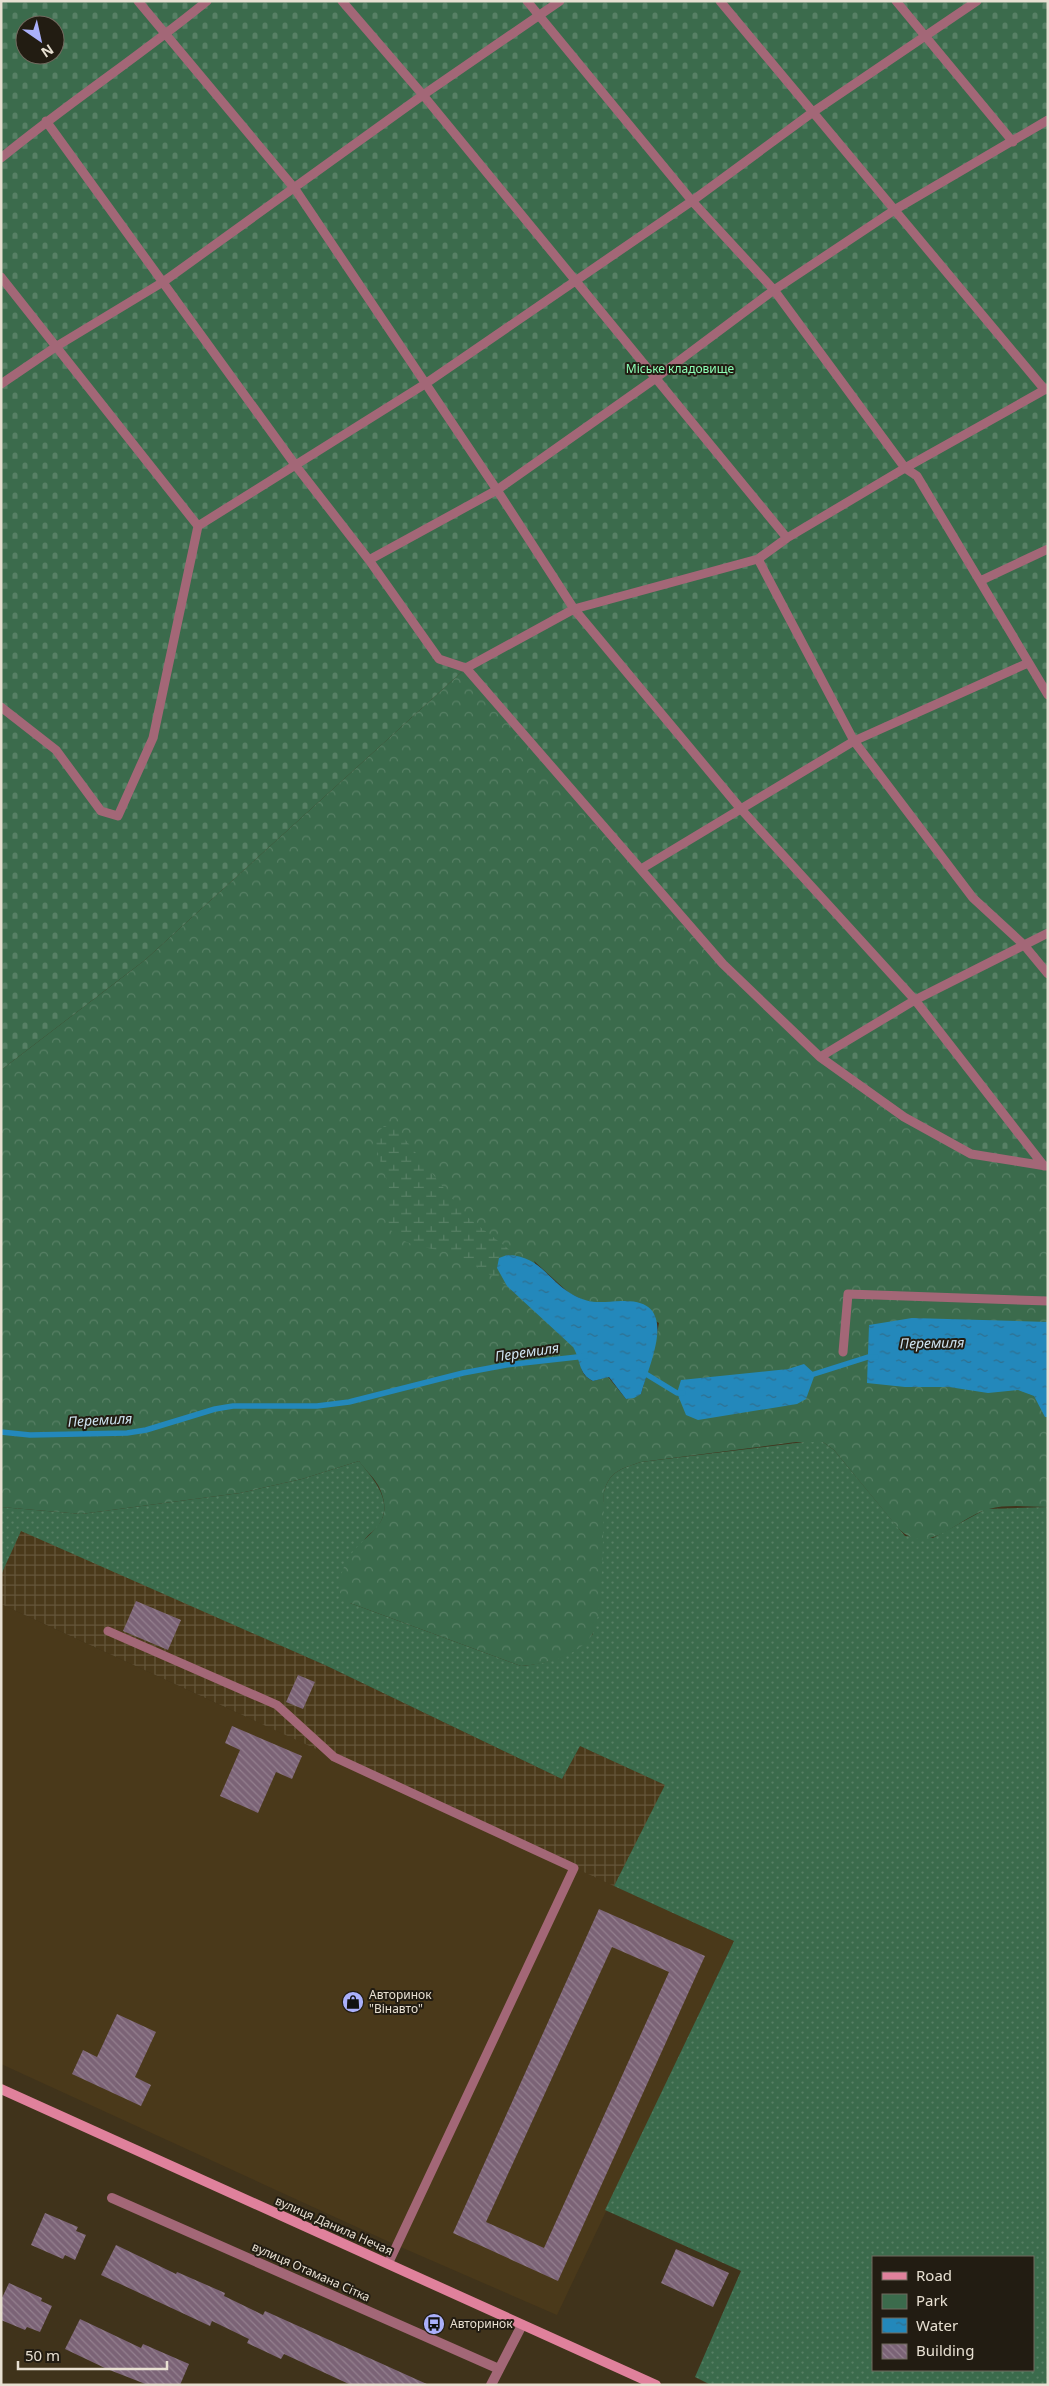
<svg xmlns="http://www.w3.org/2000/svg" width="1049" height="2386" font-family="'Noto Sans',sans-serif">
  <defs>
    <pattern id="industrial-grid" width="8" height="8" patternUnits="userSpaceOnUse" patternTransform="scale(1.25)"><rect width="8" height="8" fill="#4a391a"/><path d="M0 4h8M4 0v8" fill="none" stroke="#64553a"/></pattern>
    <pattern id="green-dots" width="8" height="8" patternUnits="userSpaceOnUse" patternTransform="scale(1.25)"><rect width="8" height="8" fill="#3b6b4c"/><path d="M2 2h.1M6 6h.1" fill="none" stroke="#578065" stroke-width="1.8" stroke-linecap="round"/></pattern>
    <pattern id="forest-crowns" width="20" height="18" patternUnits="userSpaceOnUse" patternTransform="scale(1.25)"><rect width="20" height="18" fill="#3b6b4c"/><path d="M2 6a3 3 0 1 1 6 0M12 15a3 3 0 1 1 6 0" fill="none" stroke="#578065"/></pattern>
    <pattern id="wetland-marsh" width="20" height="14" patternUnits="userSpaceOnUse" patternTransform="scale(1.25)"><rect width="20" height="14" fill="#3b6b4c"/><path d="M1 5h8M5 5V1M11 12h8M15 12V8" fill="none" stroke="#578065"/></pattern>
    <pattern id="cemetery-stones" width="16" height="16" patternUnits="userSpaceOnUse" patternTransform="scale(1.25)"><rect width="16" height="16" fill="#3b6b4c"/><path d="M2 7V4a2 2 0 0 1 4 0v3zM10 15v-3a2 2 0 0 1 4 0v3z" fill="#578065"/></pattern>
    <pattern id="water-ripples" width="26" height="14" patternUnits="userSpaceOnUse" patternTransform="scale(1.25)"><rect width="26" height="14" fill="#2388bb"/><path d="M2 4q2-2 4 0t4 0M15 11q2-2 4 0t4 0" fill="none" stroke="#2f7090"/></pattern>
    <pattern id="building-back-hatch" width="6" height="6" patternUnits="userSpaceOnUse" patternTransform="scale(1.25)"><rect width="6" height="6" fill="#7b6376"/><path d="M-1 5l2 2M0 0l6 6M5-1l2 2" fill="none" stroke="#94808f"/></pattern>
  </defs>
  <rect width="100%" height="100%" fill="#40331b"/>
  <!-- built -->
  <path fill="#4a391a" d="M1,1604l733,337 -177,374 -161,-70 -395,-181z"/>
  <!-- industrial -->
  <path fill="url(#industrial-grid)" d="M21,1530l306,136 235,113 18,-33 86,39 -52,101 -613,-282v-29z"/>
  <!-- green -->
  <path fill="url(#green-dots)" fill-rule="evenodd" d="M812,1441l11,1 11,8 71,86 28,2 53,-29 62,-2v878h-337l-16,-8 46,-106 -136,-61 129,-269 -120,-55 51,-101 -85,-39 -18,33 -235,-113 -306,-135 -20,44v-68l80,7 159,-21 62,-14 57,-18c15,19 35,40 20,64 -4,6 -10,8 -14,14 -5,7 -12,52 -15,64l171,63c29,-3 52,-10 72,-32l11,-142c5,-21 19,-24 37,-30zM873,2257h160v113h-160z"/>
  <!-- forest -->
  <path fill="url(#forest-crowns)" fill-rule="evenodd" d="M466,668l582,498v341c-19,0 -41,-3 -59,2 -30,7 -61,50 -91,19l-64,-78 -11,-8h-27l-155,20c-18,6 -32,9 -37,30 -1,26 0,127 -12,143 -15,22 -46,29 -71,31l-171,-63 -10,-10c0,-13 1,-23 8,-34 16,-27 48,-32 32,-70 -4,-10 -15,-19 -21,-28l-57,18 -62,14 -159,21 -80,-7v-437l144,-110zM534,1261l35,32 16,8 19,3 17,-3 38,22 -5,26 -13,45 -15,5 -18,-22 -15,4c-12,-6 -11,-11 -14,-23 -2,-8 -8,-14 -14,-20z"/>
  <!-- wetland -->
  <path fill="url(#wetland-marsh)" d="M384,1126l12,2 70,88 50,39h-9l-8,18 8,13c-16,-10 -33,-22 -50,-30 -27,-12 -51,-4 -70,-31 2,-13 4,-24 2,-36 -4,-21 -13,-30 -13,-55z"/>
  <!-- cemetery -->
  <path fill="url(#cemetery-stones)" fill-rule="evenodd" d="M1,1h1047v1165l-77,-12 -67,-37 -84,-60 -97,-93 -257,-296 -321,292 -144,110zM25,25h30v30h-30z"/>
  <!-- water -->
  <path fill="url(#water-ripples)" d="M507,1255c33,1 39,23 63,38 19,12 31,9 51,8 61,-3 29,60 20,93l-7,4 -8,1 -17,-22 -16,4c-15,-7 -12,-21 -20,-34l-66,-61 -10,-18 2,-10z
    M912,1318l136,4v95h-3l-11,-21 -16,-6 -30,3 -39,-6h-44l-38,-4 2,-58z
    M804,1364l11,10 -9,25 -9,5 -99,16 -12,-5 -9,-22 4,-13 107,-11z"/>
  <g fill="none" stroke-linecap="round" stroke-linejoin="round">
    <!-- stream -->
    <path stroke="#2388bb" stroke-width="5.5" d="M641,1371l36,22h6
      M808,1376l60,-19h8
      M1,1432l29,3 97,-2 19,-3 69,-21 18,-3h84l32,-4 114,-29 43,-8 80,-9"/>
  </g>
  <!-- building -->
  <path fill="url(#building-back-hatch)" fill-rule="evenodd" d="M136,1601l45,19 -13,30 -45,-19z
    M298,1675l17,7 -12,27 -17,-7z
    M232,1726l70,30 -10,23 -16,-7 -18,41 -38,-17 20,-46 -15,-7z
    M599,1909l106,47 -147,325 -105,-48zM612,1947l57,25 -125,276 -58,-26z
    M117,2014l39,18 -21,45 16,8 -10,21 -69,-32 11,-24 14,7z
    M45,2213l33,14 -2,4 10,4 -11,25 -10,-5 -2,4 -32,-14z
    M116,2245l60,29 1,-2 48,21 -1,3 39,19 2,-4 164,74h-78l-67,-31 -3,5 -34,-16 2,-4 -37,-18 -2,5 -109,-51z
    M676,2249l53,24 -16,34 -52,-24z
    M9,2283l33,15 -1,3 11,5 -12,26 -13,-5 -2,3 -24,-10v-20z
    M80,2319l61,29 2,-4 46,20 -9,21h-32l-41,-16 -42,-20z"/>
  <g fill="none" stroke-linecap="round" stroke-linejoin="round">
    <!-- lane -->
    <path stroke="#a36777" stroke-width="9" d="M138,1l157,188 202,301 77,119 166,199 175,192 129,166
      M342,1l81,94 364,443
      M527,1l165,200 82,89 131,178 12,8 131,219
      M720,1l325,389
      M896,1l117,141
      M46,121l250,345 73,94 70,99 27,9 108,-59 184,-50 29,-21 118,-70 143,-80
      M1,158c67,-55 139,-102 206,-157
      M1,277l197,249 227,-142 267,-183 121,-89 164,-111
      M1,384l56,-38 106,-64 260,-187 137,-94
      M758,559l96,182 119,157 51,47 24,29
      M369,560l128,-70 159,-112 118,-88 122,-81 152,-89
      M980,581l68,-32
      M466,668l257,296 97,93 84,60 67,37 75,12
      M1,707l55,43 45,61 17,5 35,-78 45,-212
      M641,869l213,-128 174,-78
      M820,1057l95,-57 133,-67
      M843,1352l5,-58 200,7
      M108,1631l169,74 57,52 240,111 -186,396"/>
    <!-- street -->
    <path stroke="#a36777" stroke-width="10" d="M112,2198l387,171
      M491,2385l31,-60"/>
    <!-- secondary -->
    <path stroke="#e0819c" stroke-width="10" d="M1,2089l655,296"/>
  </g>
  <!-- icons -->
  <defs>
    <g id="shop-disc" transform="scale(1.125)"><circle r="9.5" fill="#aab0fb" stroke="#221c12"/><path d="M-5-2.5h2.3a2.7 3.5 0 0 1 5.4 0H5L5.5 6h-11ZM-1.5-2.5h3a1.5 2.3 0 0 0-3 0Z" fill="#111"/></g>
    <g id="bus-disc" transform="scale(1.125)"><circle r="9.5" fill="#aab0fb" stroke="#221c12"/><path d="M-5-6H5V4H4V6H2V4H-2V6H-4V4H-5ZM-3.5-4V0h7V-4ZM-3.5 1.2v1.5H-2V1.2ZM2 1.2v1.5H3.5V1.2Z" fill="#111"/></g>
  </defs>
  <g fill-rule="evenodd">
    <use href="#shop-disc" x="353" y="2002"/>
    <use href="#bus-disc" x="434" y="2324"/>
  </g>
  <g text-anchor="middle" stroke-width="4" stroke-linejoin="round" paint-order="stroke">
    <!-- park labels -->
    <g font-size="12" fill="#8cffb6" stroke="#221c12">
      <text x="680" y="373">Міське кладовище</text>
    </g>
    <!-- poi labels -->
    <g font-size="12" fill="#e8e0d2" stroke="#221c12" text-anchor="start">
      <text x="369" y="1999">Авторинок<tspan x="369" dy="14">"Вінавто"</tspan></text>
      <text x="450" y="2328">Авторинок</text>
    </g>
    <!-- street labels -->
    <g font-size="12" fill="#e8e0d2" stroke="#221c12">
      <text transform="translate(334 2226) rotate(24)" y="4">вулиця Данила Нечая</text>
      <text transform="translate(311 2272) rotate(24)" y="4">вулиця Отамана Сітка</text>
    </g>
    <!-- water labels -->
    <g font-size="14" font-style="italic" fill="#cee3f1" stroke="#221c12">
      <text transform="translate(932 1343) rotate(-1)" y="5">Перемиля</text>
      <text transform="translate(527 1352) rotate(-8)" y="5">Перемиля</text>
      <text transform="translate(100 1420) rotate(-3)" y="5">Перемиля</text>
    </g>
  </g>
  <!-- border -->
  <rect width="1049" height="2386" fill="none" stroke="#e8e0d2" stroke-width="5"/>
  <!-- legend -->
  <rect x="872" y="2256" width="162" height="115" fill="#221c12" stroke="#716a5f"/>
  <rect x="882" y="2272" width="25" height="8" fill="#e0819c" stroke="#716a5f"/>
  <text x="916" y="2281" font-size="15" fill="#e8e0d2">Road</text>
  <rect x="882" y="2294" width="25" height="15" fill="#3b6b4c" stroke="#716a5f"/>
  <text x="916" y="2306" font-size="15" fill="#e8e0d2">Park</text>
  <rect x="882" y="2318" width="25" height="15" fill="url(#water-ripples)" stroke="#716a5f"/>
  <text x="916" y="2331" font-size="15" fill="#e8e0d2">Water</text>
  <rect x="882" y="2344" width="25" height="15" fill="url(#building-back-hatch)" stroke="#716a5f"/>
  <text x="916" y="2356" font-size="15" fill="#e8e0d2">Building</text>
  <!-- north arrow -->
  <g transform="translate(40 40) rotate(146)"><circle r="24" fill="#221c12" stroke="#716a5f"/>
  <path d="M0-4L9 19L0 12L-9 19Z" fill="#aab0fb"/>
  <text y="-8" font-size="14" font-weight="bold" text-anchor="middle" fill="#e8e0d2">N</text>
  </g>
  <!-- scale -->
  <path d="M18 2361v8h149v-8" fill="none" stroke="#e8e0d2" stroke-width="2.5"/>
  <text x="25" y="2361" font-size="15" fill="#e8e0d2" stroke="#221c12" stroke-width="4" paint-order="stroke">50 m</text>
</svg>
